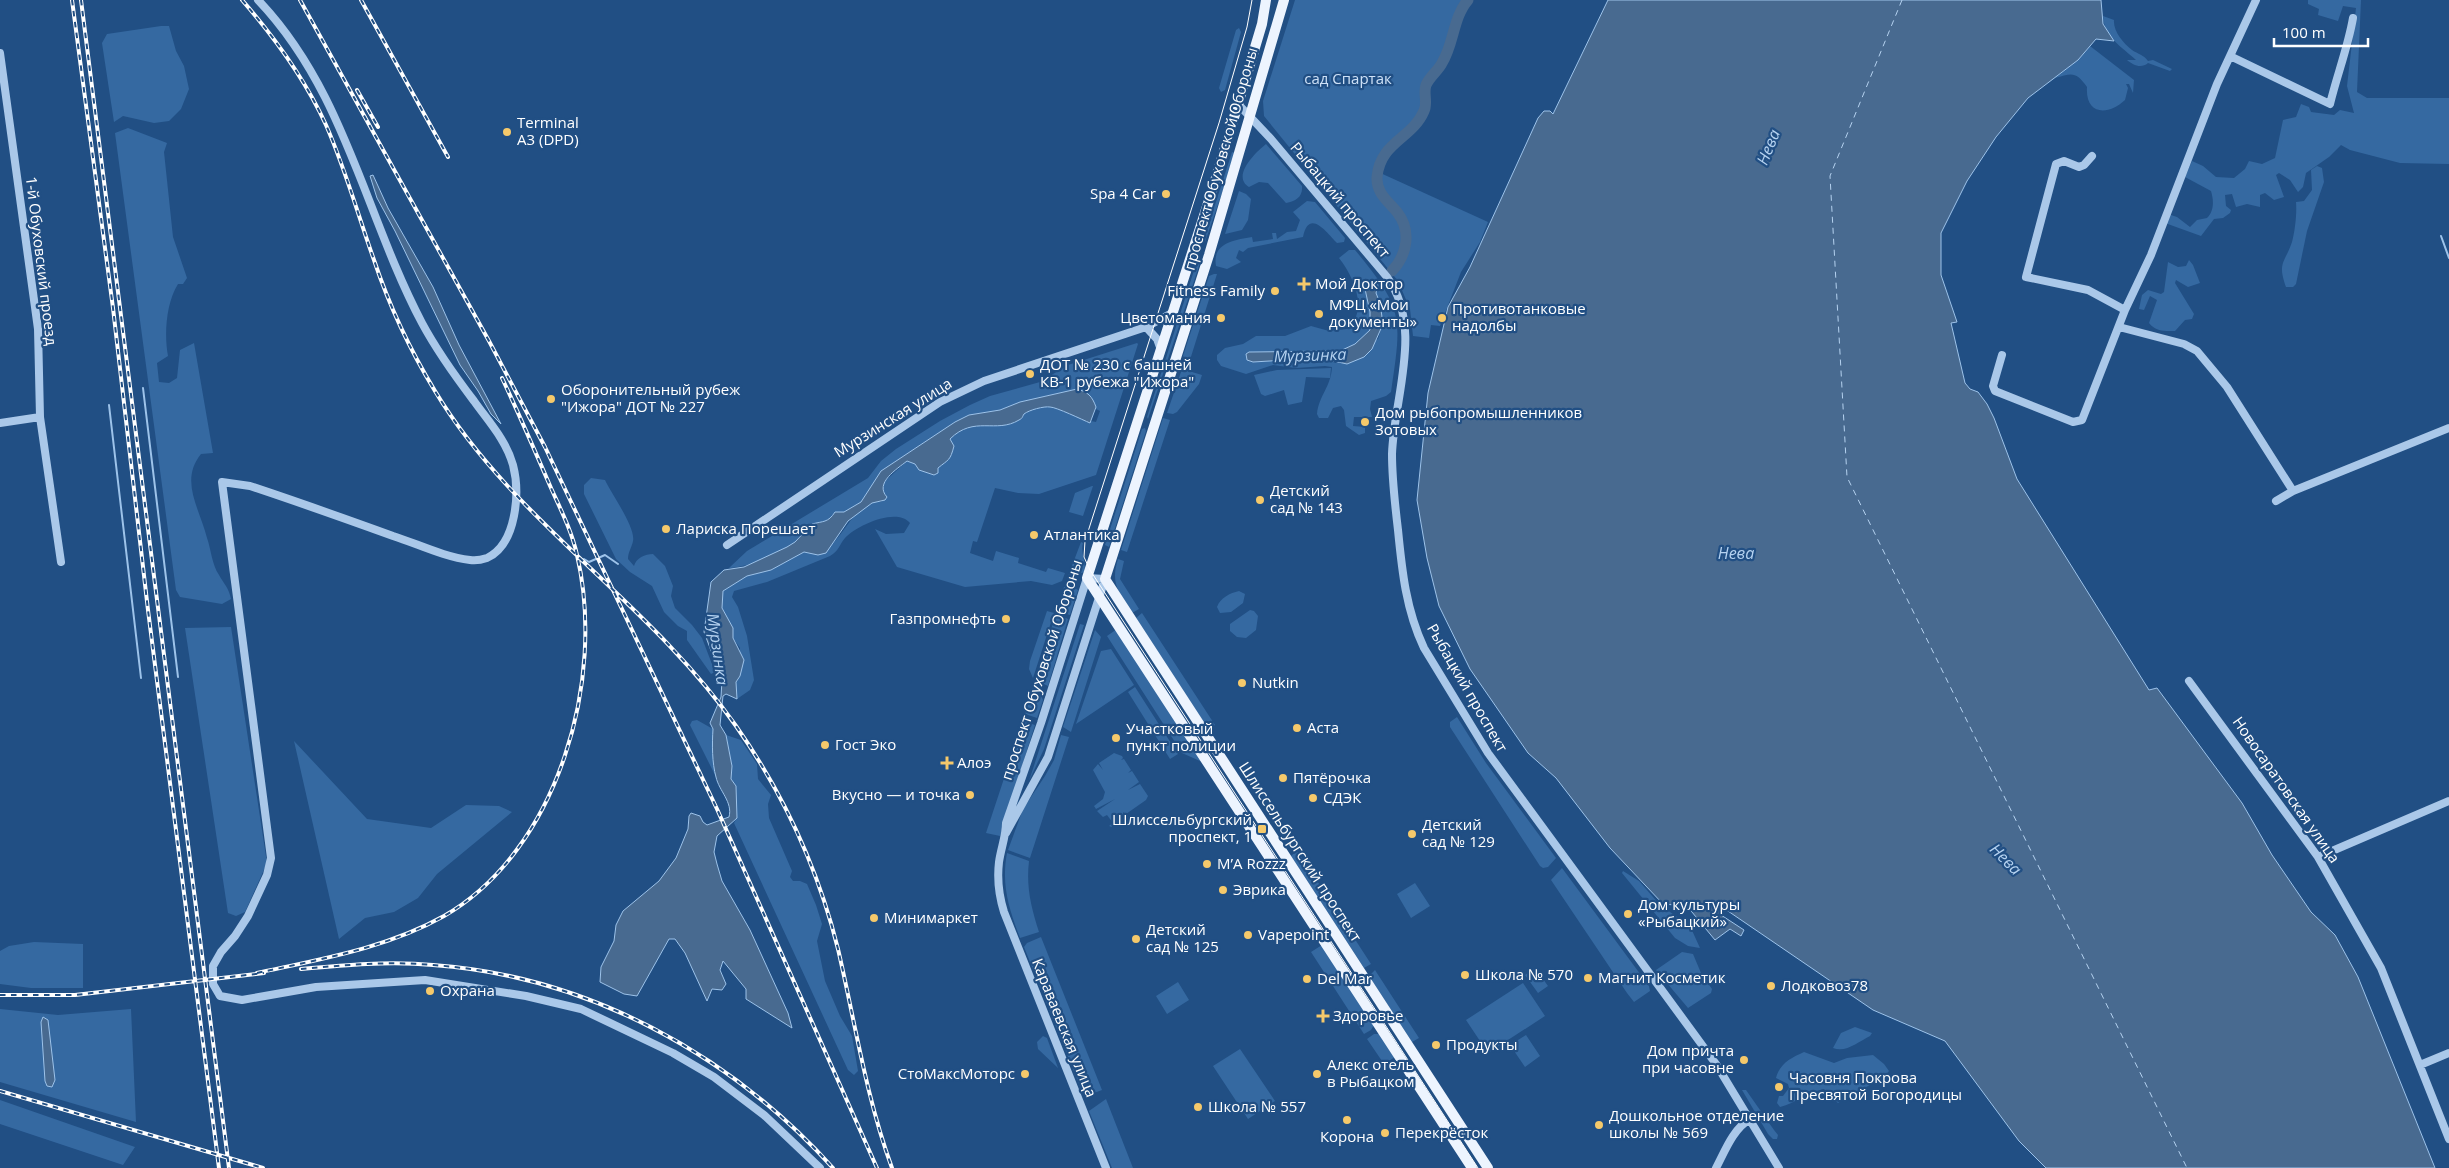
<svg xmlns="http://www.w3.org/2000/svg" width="2449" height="1168" font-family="'Open Sans',sans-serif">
  <rect width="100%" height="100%" fill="#214f84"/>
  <!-- green -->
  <path fill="#3569a1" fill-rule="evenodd" d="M1295,0h168c-13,19 -11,43 -23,62 -5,8 -13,12 -16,22 -3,10 0,20 -4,30 -17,19 -39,31 -44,57l112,51 -8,20 -19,30 -21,54 -9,-1 -2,13 -16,-2 -3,-27 -12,-28 -134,-165 -1,-15z
    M2308,0h53l-4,92 10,6h82v66l-49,-1 -50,-13 -9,-5 -12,12 -23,16 -3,14 -5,5 -8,-12 -11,-7 -3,2 8,22 -10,3 -9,-7 -5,2v12l-13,-3 -11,3 -4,-13 -7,1 1,11 5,4 -1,3 -7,5 -9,1 -13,17 -36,-13 3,-9 9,3 13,10 7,-7 10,-2c7,-7 7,-17 4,-27l-26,-14 7,-16 11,5 13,11 18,1 11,-9 4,-8 13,3 13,-6 8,-38 13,-3 5,-13 8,3 2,5 23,3 6,-5 14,3 -7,-27 9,-78 -13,-2 -5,15 -20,-6 1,-6 -11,-5z
    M2103,16l11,4c-1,11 9,23 18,30 6,4 12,5 16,11l5,-1 19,9 -2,2 -22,-8c-7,6 -15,2 -21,-3h9c-14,-13 -32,-23 -33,-44z
    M161,26h8l7,25 8,15 5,23 -8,20 -12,12 -15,2 -31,-7 -9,6 -12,-79 5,-9z
    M1239,28l2,4 -16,58 -4,2 -2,-4 17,-58z
    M2090,46l44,34 -1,13 -4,-9h-3l2,4 -3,12c-17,16 -40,15 -38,-13 -11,-16 -15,-14 -32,-9l23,-18z
    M128,128l39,15 -3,9 9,85 14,41 -4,6h-5c-12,19 -14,51 -10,72l-11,7 2,19 10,1 8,-5 3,-28 14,-7 19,110 -12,1c-22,27 -1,55 6,84 4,11 5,27 12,37 5,9 10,13 12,24l-9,5 -42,-7 -4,-7 -61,-457z
    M1266,144l36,42c1,11 -6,15 -16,17l-18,-20 -9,-1 -10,5c-18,-11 7,-35 17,-43z
    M1232,152l4,1 -31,89 -1,-3z
    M2317,166l5,2 2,14 -17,49 -11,53 -3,3h-7c-9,-25 -1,-24 6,-45 3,-11 5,-28 4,-40l8,-1 8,-11 -1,-20z
    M1239,191l7,3 5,5 -3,21 -6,10 -17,4z
    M1307,201l8,1 30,36 -1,4 -7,1c-9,-9 -28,-36 -34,-6l-55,11 -5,4 -4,-2 -3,8 5,4 -14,7 -11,-3c-4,-23 18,-26 36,-29l1,5 20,-3 -1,-6h4l1,6 10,-7 9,-1 4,-11 -7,-8z
    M1349,250h6c49,59 47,67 36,142l-5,4 -15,5 -1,8 2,8h-18l-1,9 12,1v6l-6,2 -13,-9 -2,-16 -3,-4 -8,2 -5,10h-9l-2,-4c2,-19 14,-27 15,-47l-7,-1 -29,2 -23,-3 -27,9 -25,-8 -4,-6v-5l8,-7 18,-4 13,-8h29l26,-10 18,5 18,-2c22,-18 7,-52 -8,-71zM1365,289l11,4c5,15 8,31 2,46l-42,24 -16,-5 -67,4 -4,-10 91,-1 15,-7 15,-14v-18z
    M1198,258l3,2 -53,159 -1,-2z
    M2189,260l4,5 7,18 -12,4 -12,-7 -1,3 19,31 -2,5 -7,1 -10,11c-10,0 -19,1 -26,-8l8,-23 -7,-4 -6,14 -5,-1 3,-14 6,-5 13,4 3,-2 4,-30 10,5 8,-1z
    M1214,274h3l-28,89 -6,-7 26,-80z
    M1137,343l1,1 -42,131 -57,19 -21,-1 -23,-5 -18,54 -4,-1 -3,12 23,8 3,-10 23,7 -1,5 28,9 2,-4 17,5 -3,8 -10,4 -21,-4 -66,6 -68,-20 -22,-38 11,5 18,-1 6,-10c-13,-16 -53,2 -65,15 -6,7 -6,13 -15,18l-63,26 -33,9 -2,6 6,10 9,29 7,44 -4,10 -13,9c-2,-10 -3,-15 3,-23v-28l-7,-10v-10l-11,-20 1,-17 24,-15 24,-6 33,-18c37,11 44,-54 77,-50l5,-6 -3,-3 1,-11 23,-21 8,3 4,6 19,-1c5,-8 14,-18 12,-30 24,-24 46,-5 69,-19 4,-2 3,-3 5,-6 5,-4 20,-8 26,-7 7,0 32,13 40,15l1,-1 5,1 4,-11 -4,-2 -19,-20 -57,13 -20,8 -31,5 -14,7 -74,49 -20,31 -17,10 -11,2 -1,4c-8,5 -19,5 -25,10 -5,4 -9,11 -13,15 -12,11 -49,25 -65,25l18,-17 121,-73 13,-17 15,-12 44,-28 30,-16 20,-9 50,-14 28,-17z
    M1331,368l-1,10 -24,-1 -4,25 -14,3 -4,-15 -19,6 -4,-2 -7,-19 23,-5z
    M1182,369l20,6 -3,9 -22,28 -4,2 -6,-1z
    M1163,418l7,2 -43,132 -6,-2z
    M1145,428l1,3 -37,116 -4,-2 37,-116z
    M591,478l14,2c6,13 31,48 28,61 -1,6 -5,11 -5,18l6,7c2,-8 11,-12 19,-12l12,12 8,20 -2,10 4,12 17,17 10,13 13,34 -4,2 -24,-34v-9l-9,-5 -14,-14 -12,-26 -22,-14 -14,-13 -32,-65v-9z
    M1092,486h1l-10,30 -14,-4 6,-19z
    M1081,542l2,1c-3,10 4,20 1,29l-17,7z
    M1118,559l6,2 -4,18 19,30 -7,4c-13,-21 -22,-29 -14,-54z
    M1072,586l6,4 -8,25 -13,-4 7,-24z
    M1239,591l6,3 -2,9 -12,9 -11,1 -3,-6c3,-9 13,-14 22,-16z
    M1250,610l4,1 4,5 -2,14 -10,8 -9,-1 -7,-6v-7z
    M1047,611l7,2 -21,65 -4,-9 1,-8z
    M1142,613l73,112 -7,4 -72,-111z
    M1056,614l12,5 -20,67 -13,-6z
    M1080,624l4,1 -40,124 -15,32z
    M231,627l36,236 -22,49 -9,4 -8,-3 -43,-285z
    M1117,629l85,131 -2,1 -18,-8 -75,-117z
    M1095,630l6,7 -30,95 -8,-5z
    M1111,649l23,36 -58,39 25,-73z
    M1033,687l6,5 4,8 -6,18 -12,-4z
    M1135,687l43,67 -8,5 -42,-67z
    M1457,717l29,46 70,95 -8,9 -5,1 -3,-2 -90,-139v-5z
    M697,720l16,9 3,48 -26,-52 2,-4z
    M1023,721l12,4 -35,111 -14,-3z
    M726,735l15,5 16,24 1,15 13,16 -3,9 1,14 23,53 -2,6 3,4h7l7,3 9,21 6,19 -5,17 8,40 15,35 12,20 6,35 -4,4 -6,-5 -114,-247 3,-6 -1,-31 -5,-7 1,-13z
    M1061,735l8,2 -39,121 -22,-8 15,-41 22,-33 9,-16z
    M294,741l73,78 64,9 35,-23 33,1 13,6 -75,62 -19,24 -24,14 -29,6 -26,21z
    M1114,753l8,3 1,2 -2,2 3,-1 7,11 -3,3 4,-2 7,11 -11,8 12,-6 8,12 -2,4 -20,14 -3,-2 1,3 -3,2 -3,-3 -4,3 2,6 -4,4 -3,-1 4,-3 -6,-8 -4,2 -6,-6 18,-12 -19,10 -2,-3 9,-7 2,-7 -12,-22 5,-6 5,6 -4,-7z
    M1297,850l74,114 -7,4 -73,-112z
    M1007,853l22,8c-3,26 2,46 10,71l-19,6c-11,-29 -19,-53 -13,-85z
    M1562,868l87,118 1,5 -16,11 -7,-9 -76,-113z
    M1623,871l16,10 21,24 30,21 10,22 -12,-2 -13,-8 -53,-65z
    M1415,883l15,23 -19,12 -14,-24z
    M1041,937l61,153 -16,6 -3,-8 -2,1 -57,-142 3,-4z
    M34,942l49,2v44h-52l-31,-4v-33l9,-5z
    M1322,945l52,80 -3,5 -7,4 -53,-82z
    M1682,952l11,2 8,19 11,16 -1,4 -23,15 -32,-38z
    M1535,968l13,18 -10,7 -13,-18z
    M1375,970l44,68 -7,4 -43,-66z
    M1178,982l11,18 -22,14 -11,-18z
    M1523,983l22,33 -57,37 -22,-33z
    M0,1009l58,6 73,-6 5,113 -136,-40z
    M1855,1027l17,6 -2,3c-12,6 -24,17 -37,12l8,-15z
    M1374,1034h6l15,23 -11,7 -17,-25z
    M1526,1035l14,21 -15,11 -15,-22z
    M1043,1036l4,2 11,30 -20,-19 -1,-7z
    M1240,1049l35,52 -27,18 -35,-53z
    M1804,1052l30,11 13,-5 26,-3 11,9 5,7 -5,6 -46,26 -14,-14c-17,3 -28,14 -44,18l-3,-4 2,-7h4l6,-8 -1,-4 -12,-6c4,-15 15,-20 28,-26z
    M1742,1090h4l28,40 4,5 -1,4h-4l-5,-5z
    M1106,1099l27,69h-21l-23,-57z
    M0,1100l135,47 -12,18 -123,-41z"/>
  <!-- water -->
  <path fill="#486a90" stroke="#9dc3ea" d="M1608,0h493l2,24 11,17 -18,-2 -18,21 -50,38 -32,39 -29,44 -26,52v42l16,47 -6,1 14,60 5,6 8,3 9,12 7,14 23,61 132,211 8,-2 85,115 30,52 39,57 24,23 23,42 77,191h-389l-27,-27 -74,-100 -72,-31 -148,-101 -4,6 23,15 -3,6 -11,-7 -15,11 -28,-34 -24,-2 -53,-56 -54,-70 -28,-25 -58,-84 -31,-63 -12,-48 -10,-58 11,-107 20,-86 22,-40 68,-149 6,-7h6l3,3z
    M373,175l15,33 45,79 26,58 42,79 -10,-10 -13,-23 -18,-26 -65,-134 -18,-33 -7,-22z
    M1374,280l4,6 -2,7 4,10 3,21 -11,25 -8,8 -17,7 -27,-6 -67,4 -6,-2 -1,-6 3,-2 91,-1 15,-7 15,-14v-18l-5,-23z
    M1077,389c11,3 15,7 19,18l-6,16c-7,-3 -34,-16 -40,-16 -6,-1 -21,3 -26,7 -2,3 -1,4 -5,6 -23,14 -45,-5 -69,19l4,7c-4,15 -5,13 -16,22v5l-4,2 -15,-5 -4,-6 -8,-3c-10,8 -33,22 -20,36l-2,3 -13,3 -24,18 -22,32 -8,2 -14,-3 -33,18 -24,6 -24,15 -1,17 11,20v10l11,22 -4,16 -4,6 1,17 -11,-5 -3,2 -3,29 6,10 6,31 -1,13 5,7 1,32 -20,18 -3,16 3,12 5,17 28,49 38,83 4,15 -46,-29v-10l-23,-28 -3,9 6,14 -4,6 -10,-1 -5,12 -22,-48 -10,-14h-6l-32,57 -13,-2 -24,-12 1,-15 13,-26 2,-16 7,-14 36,-30 17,-23 12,-29 1,-13 2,-3 9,3 3,6 4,3 22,-8c4,-15 -10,-26 -13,-40 -4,-14 -4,-33 -3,-48l-3,-6 11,-26 1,-17 -18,-48 7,-50 13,-12 20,-3 43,-20 8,-5 17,-18c11,-3 16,-1 23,-12h9l17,-10 20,-31 74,-49 14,-7 31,-5 20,-8z
    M43,1017l5,3 7,60 -3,7 -5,-1 -2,-5 -4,-59z"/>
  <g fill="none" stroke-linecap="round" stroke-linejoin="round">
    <!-- stream -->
    <path stroke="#9dc3ea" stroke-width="2" d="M2441,236l8,22
      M143,388l35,289
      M109,405l32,273
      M584,559l5,3 16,-7 13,9"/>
    <!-- river -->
    <path stroke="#486a90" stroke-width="11" d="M1392,271c15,-16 20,-40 5,-59 -9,-11 -21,-19 -20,-35 3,-35 35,-38 47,-66 4,-8 -1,-18 2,-26 4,-9 12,-14 16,-22 12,-19 11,-46 26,-63"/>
    <!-- ferry -->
    <path stroke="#b5d2f0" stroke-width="1" stroke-dasharray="6 5" stroke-linecap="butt" d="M1902,0l-72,176 17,301 340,691"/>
    <!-- minor -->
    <path stroke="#aac8e9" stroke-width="8" d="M258,0c87,91 107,215 164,323 15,28 33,53 52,78 15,21 32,39 39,64 7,27 4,79 -26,93 -6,2 -11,3 -17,2 -26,-3 -52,-16 -77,-24 -47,-17 -95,-34 -143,-50l-28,-4 49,376 -4,17 -19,41 -13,20 -14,16 -8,14v18l7,12 22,4 74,-13 109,-7 101,16 55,13 92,44 41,24 50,38 56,53
      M0,53l38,276 2,88 21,145
      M2230,56l100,48c7,-29 18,-57 23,-86
      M1238,104l33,35 116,138c37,51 7,119 5,177 0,25 3,51 6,76 4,41 8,80 26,118l64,105 228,311 63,104
      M2092,156l-8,9 -5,2 -15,-6 -8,3 -30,113 62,13 37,20
      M1146,327l11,12 4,11
      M2119,327l65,17 13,7 30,36 66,104
      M2002,355l-9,31 2,5 78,31 9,-2 43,-110 26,-55 66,-171 39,-84
      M0,423l40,-6
      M2276,501l17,-10 156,-63
      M727,545l213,-143 44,-21 162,-54 26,-14
      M2189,681l129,176 63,111 68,171
      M1006,833l42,-76 57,-178 -18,-1 -46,145 -35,100c0,13 -5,25 -7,39 -2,17 0,34 5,50l102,256
      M2318,857l131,-56
      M2420,1065l29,-12
      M1716,1168c9,-17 17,-39 34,-49"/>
    <!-- major -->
    <path stroke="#edf4fe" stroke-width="10" d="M1266,0l-4,24 -50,167 -125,387 385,590
      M1284,0l-75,255 -104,324 383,589"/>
    <!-- tram -->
    <path stroke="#fff" stroke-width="1" d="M1252,0l-5,27 -28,96 -134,418 -1,16 6,13 388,598"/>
    <!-- rail casing -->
    <g stroke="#fff" stroke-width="4">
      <path id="rail" d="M72,0l41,308 35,302 71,558
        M81,0l148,1168
        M242,0c33,38 63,79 84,125 19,43 32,90 48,135 15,45 36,90 61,131 78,130 215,211 301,335 47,67 82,143 102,223 17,73 28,148 54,219
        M300,0l189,341 56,106 172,362 160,359
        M361,0l87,157
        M357,90l21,37
        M301,969c44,-4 88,-8 132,-4 154,11 297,89 400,203
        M257,973c64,-14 130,-25 187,-57 115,-66 162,-238 133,-361 -5,-23 -16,-45 -26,-67 -16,-37 -32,-74 -49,-110
        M0,995h75l189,-22
        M0,1091l263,77"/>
    </g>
    <!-- rail -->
    <use href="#rail" stroke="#214f84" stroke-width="2" stroke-dasharray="5.5" stroke-linecap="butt"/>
  </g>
  <!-- markers -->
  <g fill="#f5c96b" stroke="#214f84" stroke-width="2">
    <circle cx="507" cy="132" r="5"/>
    <circle cx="1166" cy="194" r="5"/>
    <path d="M1301.5 276.5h5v5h5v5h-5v5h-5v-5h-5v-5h5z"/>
    <circle cx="1275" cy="291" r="5"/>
    <circle cx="1319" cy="314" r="5"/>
    <circle cx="1221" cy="318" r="5"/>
    <circle cx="1442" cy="318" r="5"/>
    <circle cx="1030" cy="374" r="5"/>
    <circle cx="551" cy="399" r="5"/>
    <circle cx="1365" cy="422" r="5"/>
    <circle cx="1260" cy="500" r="5"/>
    <circle cx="666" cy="529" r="5"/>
    <circle cx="1034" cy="535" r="5"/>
    <circle cx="1006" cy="619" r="5"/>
    <circle cx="1242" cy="683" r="5"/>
    <circle cx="1297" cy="728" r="5"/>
    <circle cx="1116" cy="738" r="5"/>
    <circle cx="825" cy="745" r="5"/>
    <path d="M944.5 755.5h5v5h5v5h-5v5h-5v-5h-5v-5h5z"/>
    <circle cx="1283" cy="778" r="5"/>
    <circle cx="970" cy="795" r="5"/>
    <circle cx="1313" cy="798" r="5"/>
    <rect x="1257" y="824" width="10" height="10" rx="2.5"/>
    <circle cx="1412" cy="834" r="5"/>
    <circle cx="1207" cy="864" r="5"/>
    <circle cx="1223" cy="890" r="5"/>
    <circle cx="1628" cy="914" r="5"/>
    <circle cx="874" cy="918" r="5"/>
    <circle cx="1248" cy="935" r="5"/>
    <circle cx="1136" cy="939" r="5"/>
    <circle cx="1465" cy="975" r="5"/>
    <circle cx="1588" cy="978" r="5"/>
    <circle cx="1307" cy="979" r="5"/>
    <circle cx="1771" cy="986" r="5"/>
    <circle cx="430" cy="991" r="5"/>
    <path d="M1320.5 1008.5h5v5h5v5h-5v5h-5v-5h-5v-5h5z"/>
    <circle cx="1436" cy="1045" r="5"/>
    <circle cx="1744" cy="1060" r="5"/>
    <circle cx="1025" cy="1074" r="5"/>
    <circle cx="1317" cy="1074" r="5"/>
    <circle cx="1779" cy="1087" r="5"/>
    <circle cx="1198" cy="1107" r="5"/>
    <circle cx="1347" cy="1120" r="5"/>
    <circle cx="1599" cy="1125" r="5"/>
    <circle cx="1385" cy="1133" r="5"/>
  </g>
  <g text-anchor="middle" stroke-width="4.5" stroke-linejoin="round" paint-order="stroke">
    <!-- park labels -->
    <g font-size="15" fill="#cee1f7" stroke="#214f84">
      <text x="1348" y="84">сад Спартак</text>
    </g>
    <!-- poi labels -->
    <g font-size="15" fill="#fff" stroke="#214f84" text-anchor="start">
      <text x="517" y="128">Terminal<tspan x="517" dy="17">A3 (DPD)</tspan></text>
      <text x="1156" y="199" text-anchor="end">Spa 4 Car</text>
      <text x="1315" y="289">Мой Доктор</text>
      <text x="1265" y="296" text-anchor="end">Fitness Family</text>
      <text x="1329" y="310">МФЦ «Мои<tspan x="1329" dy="17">документы»</tspan></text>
      <text x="1452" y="314">Противотанковые<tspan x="1452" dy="17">надолбы</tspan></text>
      <text x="1211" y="323" text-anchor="end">Цветомания</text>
      <text x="1040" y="370">ДОТ № 230 с башней<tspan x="1040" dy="17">КВ-1 рубежа "Ижора"</tspan></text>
      <text x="561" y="395">Оборонительный рубеж<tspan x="561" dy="17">"Ижора" ДОТ № 227</tspan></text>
      <text x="1375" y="418">Дом рыбопромышленников<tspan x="1375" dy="17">Зотовых</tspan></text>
      <text x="1270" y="496">Детский<tspan x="1270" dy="17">сад № 143</tspan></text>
      <text x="676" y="534">Лариска Порешает</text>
      <text x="1044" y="540">Атлантика</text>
      <text x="996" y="624" text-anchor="end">Газпромнефть</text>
      <text x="1252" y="688">Nutkin</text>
      <text x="1307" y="733">Аста</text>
      <text x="1126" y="734">Участковый<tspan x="1126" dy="17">пункт полиции</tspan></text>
      <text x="835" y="750">Гост Эко</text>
      <text x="957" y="768">Алоэ</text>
      <text x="1293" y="783">Пятёрочка</text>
      <text x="960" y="800" text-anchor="end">Вкусно — и точка</text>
      <text x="1323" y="803">СДЭК</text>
      <text x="1252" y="825" text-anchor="end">Шлиссельбургский<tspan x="1252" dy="17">проспект, 1</tspan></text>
      <text x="1422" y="830">Детский<tspan x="1422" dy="17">сад № 129</tspan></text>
      <text x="1217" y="869">М’А Rozzz</text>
      <text x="1233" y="895">Эврика</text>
      <text x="1638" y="910">Дом культуры<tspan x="1638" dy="17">«Рыбацкий»</tspan></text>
      <text x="884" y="923">Минимаркет</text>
      <text x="1146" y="935">Детский<tspan x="1146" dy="17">сад № 125</tspan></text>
      <text x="1258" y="940">Vapepoint</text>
      <text x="1475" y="980">Школа № 570</text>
      <text x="1598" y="983">Магнит Косметик</text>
      <text x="1317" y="984">Del Mar</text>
      <text x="1781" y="991">Лодковоз78</text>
      <text x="440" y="996">Охрана</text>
      <text x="1333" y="1021">Здоровье</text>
      <text x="1446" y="1050">Продукты</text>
      <text x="1734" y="1056" text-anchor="end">Дом причта<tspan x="1734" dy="17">при часовне</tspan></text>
      <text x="1327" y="1070">Алекс отель<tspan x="1327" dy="17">в Рыбацком</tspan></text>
      <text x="1015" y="1079" text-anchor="end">СтоМаксМоторс</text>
      <text x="1789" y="1083">Часовня Покрова<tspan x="1789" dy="17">Пресвятой Богородицы</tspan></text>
      <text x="1208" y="1112">Школа № 557</text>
      <text x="1609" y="1121">Дошкольное отделение<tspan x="1609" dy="17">школы № 569</tspan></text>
      <text x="1395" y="1138">Перекрёсток</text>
      <text x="1347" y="1142" text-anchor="middle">Корона</text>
    </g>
    <!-- street labels -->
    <g font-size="15" fill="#fff" stroke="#214f84">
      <text transform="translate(1221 159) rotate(-74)" y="5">проспект Обуховской Обороны</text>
      <text transform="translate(1340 200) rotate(50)" y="5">Рыбацкий проспект</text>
      <text transform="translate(41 261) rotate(83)" y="5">1-й Обуховский проезд</text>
      <text transform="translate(893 418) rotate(-32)" y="5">Мурзинская улица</text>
      <text transform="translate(1042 670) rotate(-72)" y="5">проспект Обуховской Обороны</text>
      <text transform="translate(1467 688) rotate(60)" y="5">Рыбацкий проспект</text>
      <text transform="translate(2286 790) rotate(55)" y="5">Новосаратовская улица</text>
      <text transform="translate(1300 852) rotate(57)" y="5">Шлиссельбургский проспект</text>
      <text transform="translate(1064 1028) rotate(68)" y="5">Караваевская улица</text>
    </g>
    <!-- water labels -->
    <g font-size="16" font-style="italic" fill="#b5d2f0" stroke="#214f84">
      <text transform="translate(1768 147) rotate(-68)" y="6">Нева</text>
      <text transform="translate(1310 355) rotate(-2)" y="6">Мурзинка</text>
      <text x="1736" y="559">Нева</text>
      <text transform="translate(718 649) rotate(82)" y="6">Мурзинка</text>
      <text transform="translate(2006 859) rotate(45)" y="6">Нева</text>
    </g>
  </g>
  <!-- scale -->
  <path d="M2274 38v8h94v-8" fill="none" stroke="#ffffff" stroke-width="2.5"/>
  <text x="2282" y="38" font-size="15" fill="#ffffff" stroke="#214f84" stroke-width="4" paint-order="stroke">100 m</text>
</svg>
